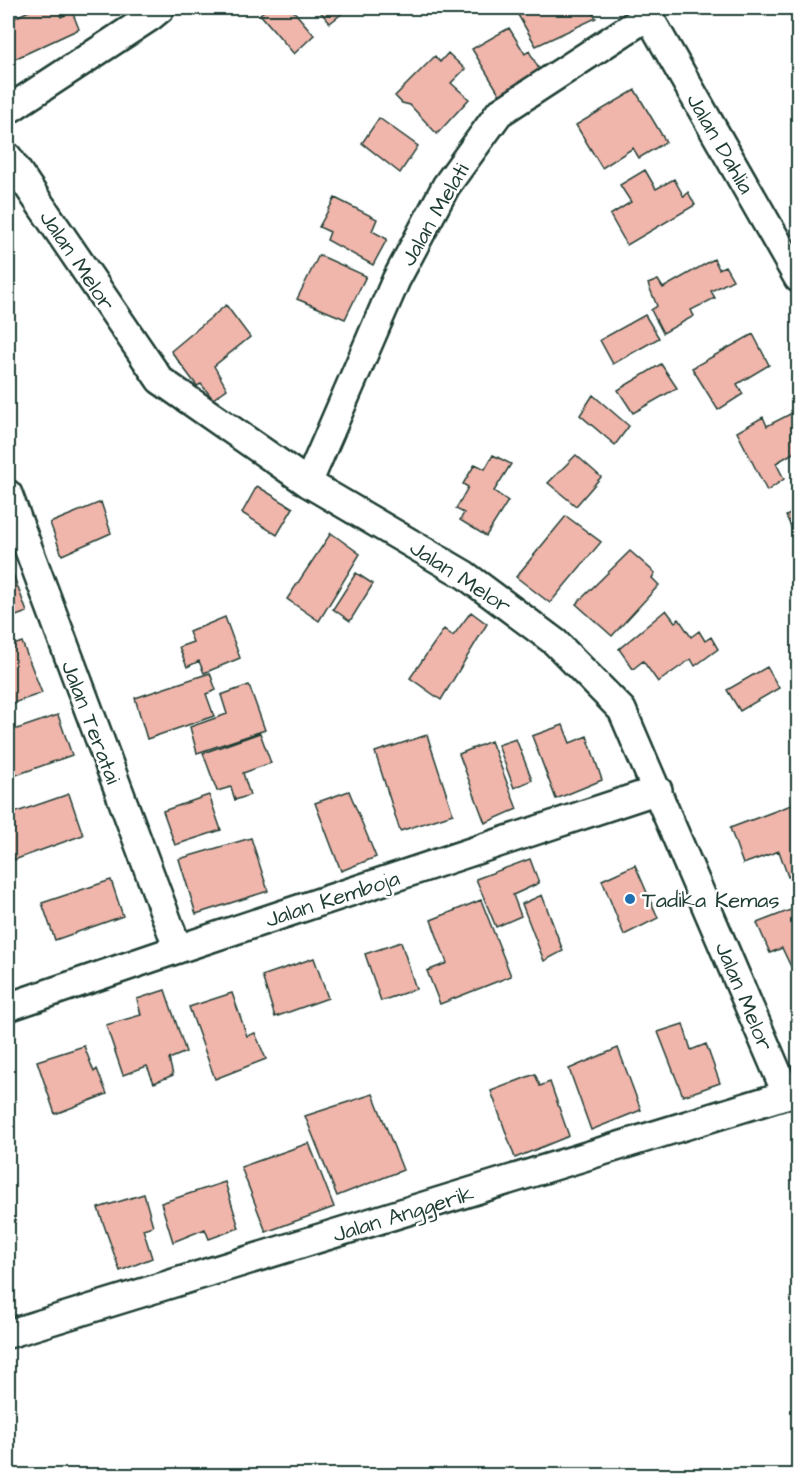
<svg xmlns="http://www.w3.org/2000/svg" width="806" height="1483" font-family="'Architects Daughter',sans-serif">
  <rect width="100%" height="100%" fill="#fff"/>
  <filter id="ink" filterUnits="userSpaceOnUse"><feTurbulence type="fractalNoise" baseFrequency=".0167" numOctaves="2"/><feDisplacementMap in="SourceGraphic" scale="12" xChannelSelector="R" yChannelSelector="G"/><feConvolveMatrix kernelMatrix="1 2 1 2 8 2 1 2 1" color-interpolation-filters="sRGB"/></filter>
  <g filter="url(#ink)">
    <!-- building -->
    <path fill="#f0b5ab" stroke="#1f3d34" stroke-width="1.5" d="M35,8h22l4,9 11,-6 7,18 -71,33v-41z
      M268,8h23l23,27 -20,19 -34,-40z
      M317,8h32l-19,15z
      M514,8h76l6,10 -60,28z
      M509,28l16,26 4,-3 11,20 -40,24 -28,-46z
      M448,53l17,16 -14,14 18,16 -32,35 -27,-29 -8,-2 -7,-7 40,-40 5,6z
      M635,90l31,52 -27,16 -6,-10 -31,20 -26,-43z
      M379,118l39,28 -18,27 -38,-30z
      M645,170l11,19 18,-10 10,18 4,-5 7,13 -68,40 -17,-30 21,-13 -11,-17z
      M335,198l42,21 -5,12 15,8 -14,26 -46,-25 3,-8 -11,-5z
      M319,255l47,21 -21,43 -48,-20z
      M714,259l5,10 6,-3 8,14 -22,11 4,7 -24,12 3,6 -31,17 -12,-23 6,-4 -9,-22 10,-4 5,8z
      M226,305l24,32 -36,29 13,23 -14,10 -12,-15 -4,2 -26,-35z
      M645,315l14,23 -46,26 -13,-24z
      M753,334l16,31 -32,19 6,10 -25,16 -26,-42z
      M661,364l16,24 -44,25 -15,-23z
      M593,395l36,31 -14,19 -35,-30z
      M798,410v40l-22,13 8,16 -17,12 -30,-59 26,-15 4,9z
      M493,455l18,9 -17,27 14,10 -22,35 -26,-16 4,-7 -8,-4 12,-22 -5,-3 12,-20 10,5z
      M576,455l25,22 -25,29 -28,-23z
      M257,486l36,22 -16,27 -35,-22z
      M101,502l10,31 -49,22 -12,-32z
      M798,510v31l-12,-25z
      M566,516l35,26 -51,61 -34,-26z
      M331,533l29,21 -41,67 -32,-22z
      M630,551l25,22 -3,5 7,7 -47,51 -36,-32z
      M8,560l19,52 -19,7z
      M356,573l17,11 -23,37 -17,-12z
      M666,610l9,12 4,-3 12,18 8,-6 6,10 6,-4 7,12 -23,17 -4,-7 -33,23 -15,-21 -10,8 -14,-20z
      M471,612l16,12 -46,76 -31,-22 34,-49 9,7z
      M225,617l15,41 -36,15 -5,-12 -12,6 -8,-20 14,-5 -4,-10z
      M22,642l20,51 -34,12v-58z
      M767,667l12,21 -39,23 -13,-21z
      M210,673l6,17 -10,4 8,22 -67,23 -12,-41z
      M249,685l16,45 -68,23 -7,-26 37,-13 -6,-19z
      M58,715l14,40 -64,23v-46z
      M563,725l7,18 17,-7 15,44 -46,19 -24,-63z
      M260,733l11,30 -28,10 7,22 -15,5 -4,-13 -14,4 -14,-38z
      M427,735l26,79 -53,17 -25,-79z
      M516,739l16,41 -18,8 -16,-43z
      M491,741l26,68 -32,14 -26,-69z
      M349,791l27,66 -35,14 -26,-68z
      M69,794l14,41 -69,25 -6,-18v-27z
      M209,795l12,35 -46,15 -12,-34z
      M794,804l4,10v58l-10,5 -9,-26 -36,13 -13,-36z
      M251,838l17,53 -72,23 -17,-55z
      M530,859l9,24 -26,12 8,21 -25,11 -20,-48z
      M635,865l23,53 -34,17 -22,-55z
      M111,880l12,36 -68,24 -13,-37z
      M542,895l21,56 -19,10 -22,-57z
      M481,900l30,76 -71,28 -13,-33 20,-8 -16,-43z
      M798,907v67l-3,1 -13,-27 -12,5 -13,-30z
      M401,942l15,47 -35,12 -16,-47z
      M314,958l14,40 -53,19 -13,-41z
      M165,990l21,62 -17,7 4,16 -19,8 -7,-17 -24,9 -17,-50 35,-10 -4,-16z
      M232,993l15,43 8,-3 11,26 -51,20 -26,-72z
      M683,1024l8,26 15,-6 14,39 -37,13 -25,-64z
      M84,1046l10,26 3,-3 10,25 -52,20 -18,-53z
      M618,1048l23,62 -50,20 -22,-61z
      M535,1074l5,12 10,-4 19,54 -54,22 -24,-67z
      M373,1094l30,76 -66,26 -32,-80z
      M309,1143l25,64 -68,25 -25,-65z
      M225,1182l14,46 -30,11 -4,-10 -32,13 -12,-39z
      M144,1194l9,32 -10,3 9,29 -32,13 -22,-63z"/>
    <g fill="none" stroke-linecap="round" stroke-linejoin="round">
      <!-- minor casing -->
      <g stroke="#1f3d34" stroke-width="32">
        <path id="minor" d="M644,8l154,270
          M8,110l142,-93 11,-9
          M8,157l152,223 148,103 157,92 90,67 67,68 165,385
          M308,483l88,-203 50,-94 53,-73 149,-97
          M8,494l170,455
          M8,1007l170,-58 480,-159
          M8,1334l790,-243"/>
      </g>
      <!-- minor -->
      <use href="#minor" stroke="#fff" stroke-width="27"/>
    </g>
  </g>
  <!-- markers -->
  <circle fill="#1f6fb2" stroke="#fff" stroke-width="2" cx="630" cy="899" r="6"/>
  <g text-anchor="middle" stroke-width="5" stroke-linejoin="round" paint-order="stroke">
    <!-- street labels -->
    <g font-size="22" fill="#1f3d34" stroke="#fff">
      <text transform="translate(721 143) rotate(60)" y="8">Jalan Dahlia</text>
      <text transform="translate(434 214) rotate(-60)" y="8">Jalan Melati</text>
      <text transform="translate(78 260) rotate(56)" y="8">Jalan Melor</text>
      <text transform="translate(461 576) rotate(33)" y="8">Jalan Melor</text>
      <text transform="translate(92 722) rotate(69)" y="8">Jalan Teratai</text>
      <text transform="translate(332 898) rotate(-18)" y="8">Jalan Kemboja</text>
      <text transform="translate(745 996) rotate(67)" y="8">Jalan Melor</text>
      <text transform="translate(403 1213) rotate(-17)" y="8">Jalan Anggerik</text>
    </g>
    <!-- poi labels -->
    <g font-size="22" fill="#1f3d34" stroke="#fff" text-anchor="start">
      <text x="642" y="907">Tadika Kemas</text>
    </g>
  </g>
  <!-- margin -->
  <rect width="806" height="1483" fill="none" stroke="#fff" stroke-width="30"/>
  <rect x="15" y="15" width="776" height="1453" fill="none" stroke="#1f3d34" stroke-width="2" filter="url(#ink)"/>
</svg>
